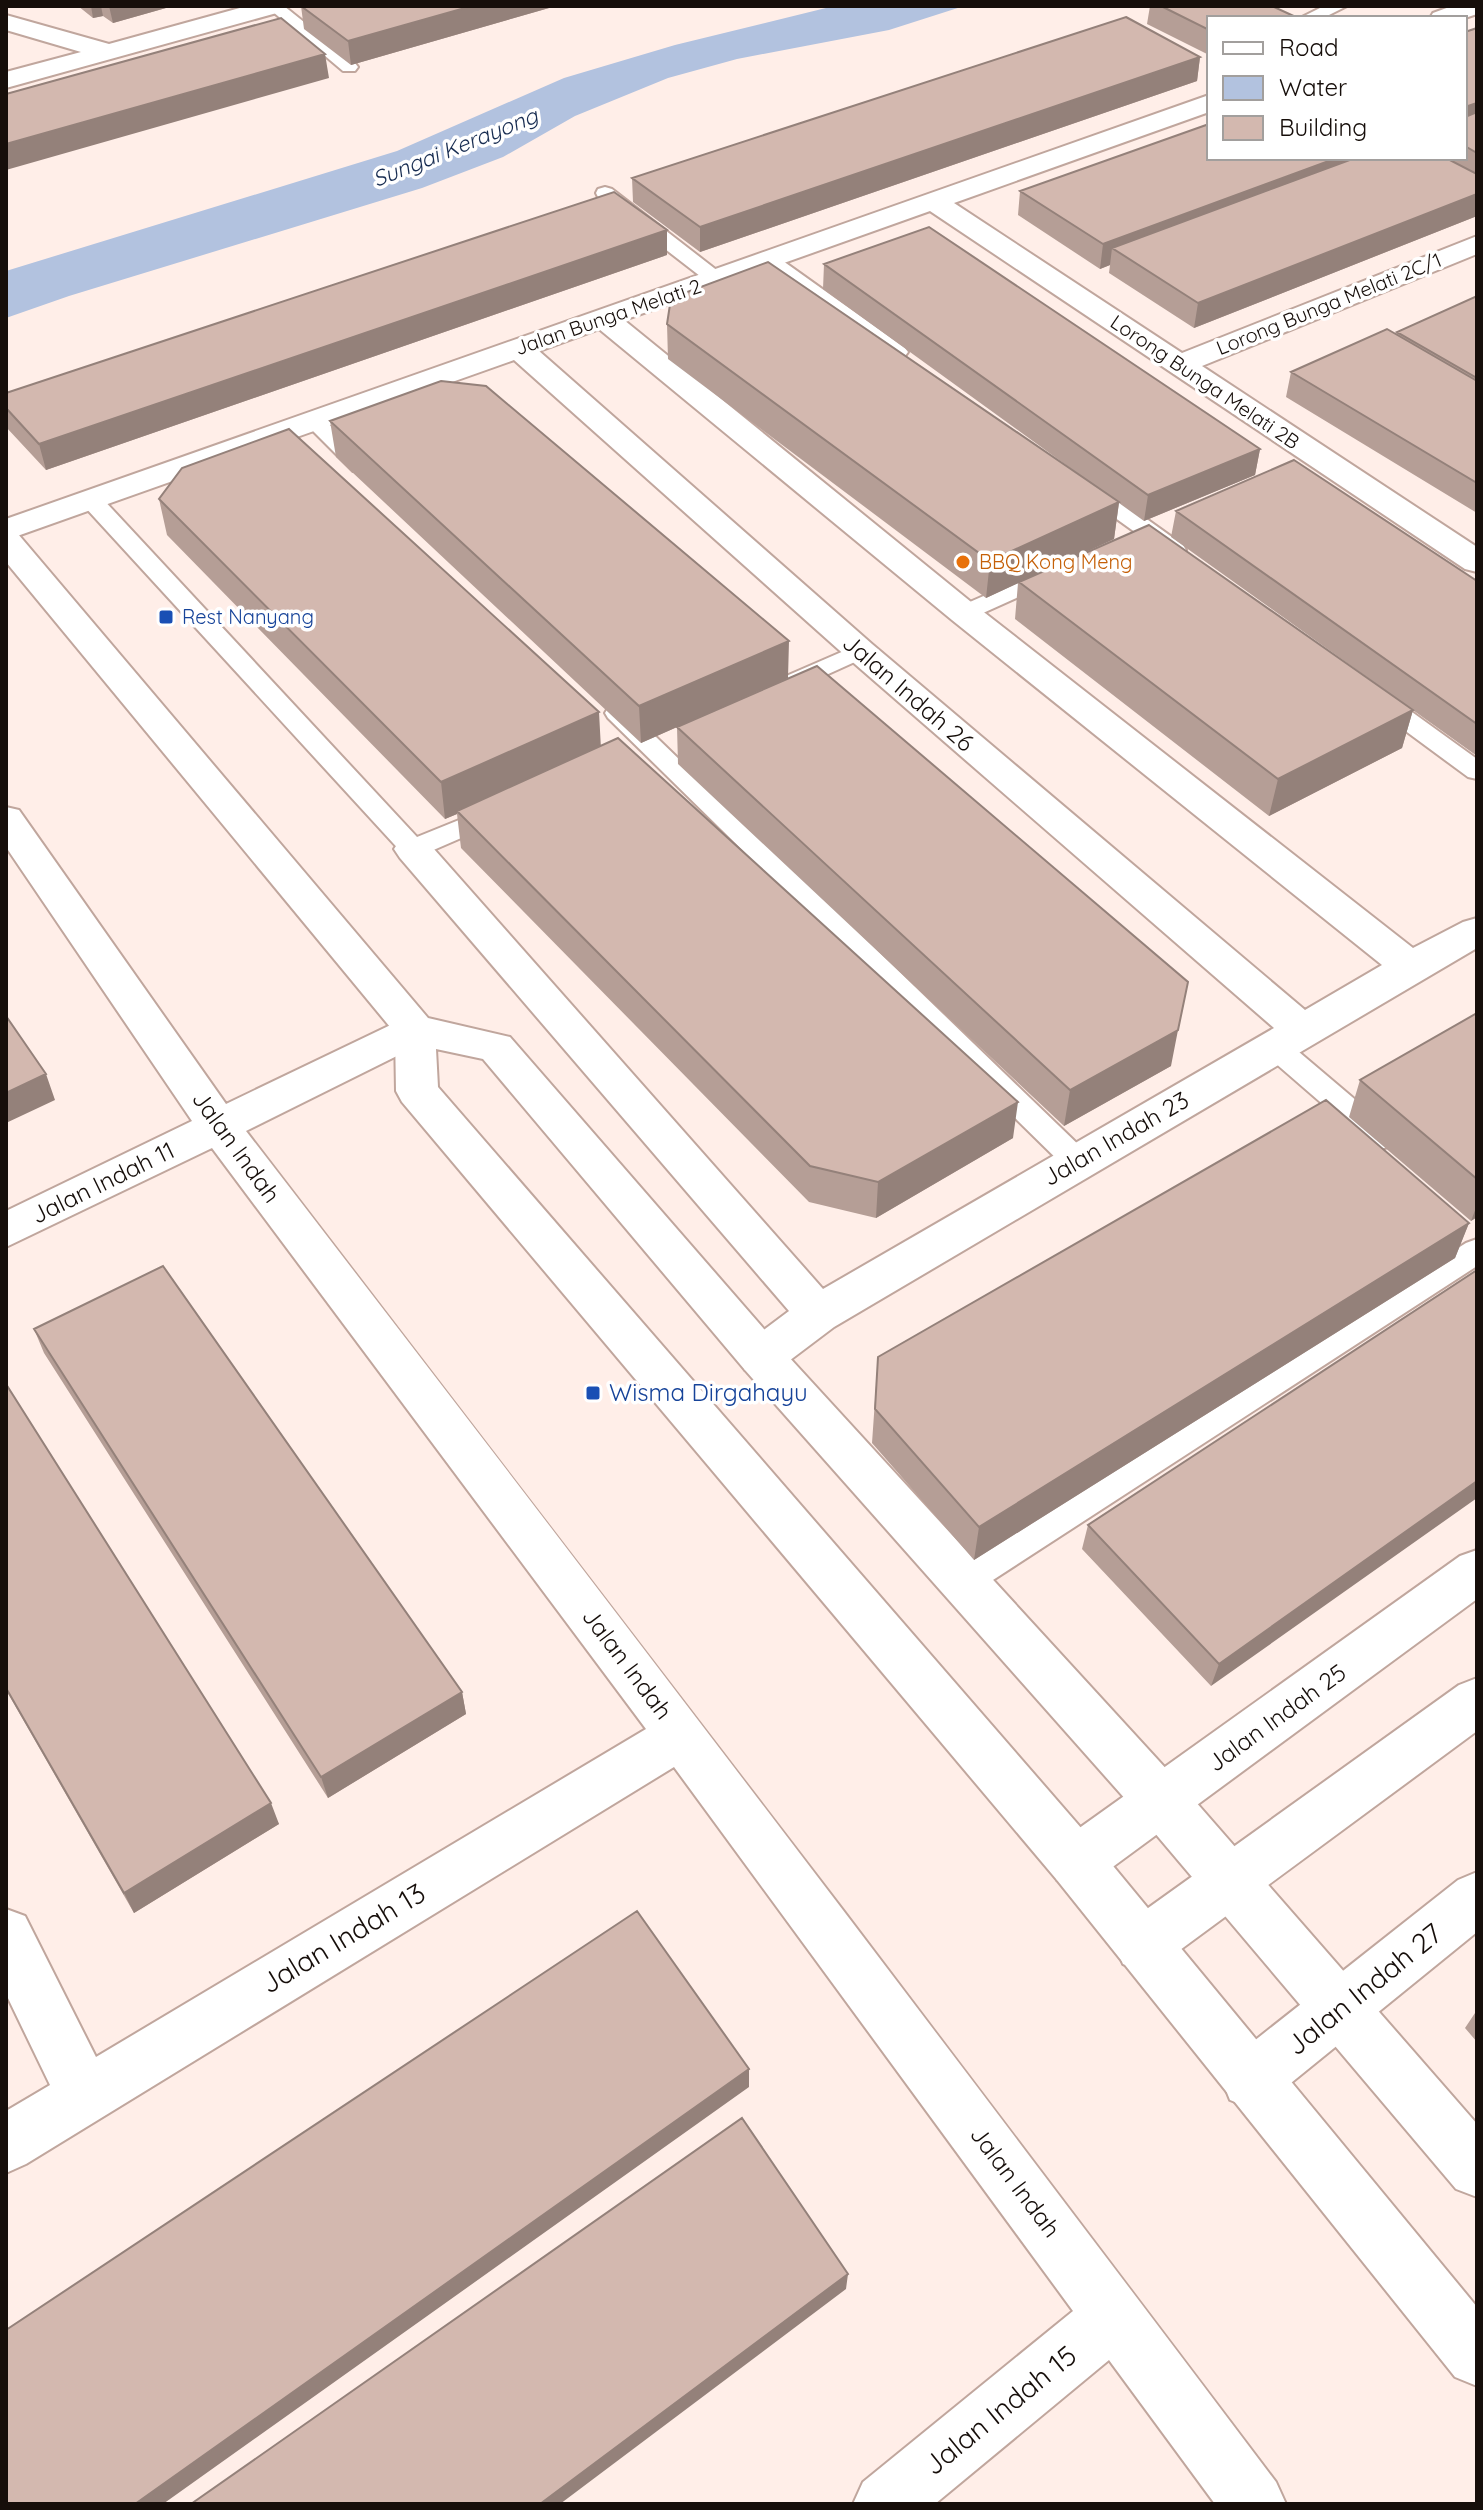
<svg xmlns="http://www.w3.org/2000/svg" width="1483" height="2510" font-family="Quicksand,sans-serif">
  <rect width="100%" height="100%" fill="#ffeee8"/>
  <!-- water -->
  <path fill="#b2c2df" d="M834,6h130l-75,24 -152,29 -69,19 -93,38 -72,41 -81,31 -353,108 -63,22v-47l391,-120 167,-73 111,-33z"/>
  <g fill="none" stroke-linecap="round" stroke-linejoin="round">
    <!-- service casing -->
    <g stroke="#c0a69d" stroke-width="4">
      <path id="service" d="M266,6h18l71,57 3,4 -3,4h-12z
        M1324,6h23l-24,12h-23z
        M605,187l7,2 111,86 3,4 -3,4h-14l-111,-86 -2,-4 2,-4z
        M769,254l7,2 129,92 3,4 -3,4h-14l-129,-92 -3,-4 3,-4z
        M315,416l7,2 47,43 3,5 -3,5h-16l-49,-49z
        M1087,480l8,2 88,63 3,5 -3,5h-16l-88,-63 -3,-5 3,-5z
        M92,494l8,2 317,341 79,-32 9,2 4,6 -4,6 -83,36 -9,3 -9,-3 -320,-349 -3,-5 3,-5z
        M1055,565l8,2 3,5 -3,5 -91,41h-16l-4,-5 4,-5z
        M860,644l8,2 4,5 -4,5 -75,34h-16l-4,-5 4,-5z
        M1378,691l9,3 90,65v20l-9,-2 -99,-73 -3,-5 3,-5z
        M617,705l9,3 461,445 5,8 -5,8 -10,3 -10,-3 -459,-451 -3,-5 3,-5z
        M1276,1038l10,3 105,89 4,8 -4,8 -10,3 -10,-3 -105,-91 -4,-7 4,-7z
        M1477,1239v27l-501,325 -12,5 -12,-5 -5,-10 5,-10 514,-328z"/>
    </g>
    <!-- minor casing -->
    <g stroke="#c0a69d" stroke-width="4">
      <path id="minor" d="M247,6h40l-3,5 -278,77v-16l75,-20 -75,-22v-15l103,29z
        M1452,6h25v8l-12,4h-35l3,-5z
        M1209,95v17l-255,91 228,150 295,-117v18l-275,112 275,181v25l-12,-3 -535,-358 -306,109 352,286 437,342 50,-26 14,-4v30l-643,379 -57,43 -16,5 -16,-5 -7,-13 7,-13 44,-33 -389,-453 -6,-9 6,-9 13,-4 13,4 397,449 451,-261 -426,-370 -334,-298 -508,180v-21zM599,329l353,291 430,345 -77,45 -433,-366 -333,-293z
        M6,807l13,3 207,294 175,-84 14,-4 14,4 6,10 -6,10 -183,91c346,448 689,899 1030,1351l10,22h-71l-106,-144 -174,144h-82l10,-22 210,-171 -399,-544 -648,397 -20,9v-62l44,-26 -44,-91v-85l19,7 71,141 550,-328 -434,-581 -206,99v-36l186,-90 -186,-274z
        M1477,1550v49l-382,281 -19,7 -19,-7 -8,-18 8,-18 403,-288z
        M1477,1678v53l-316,233 -19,7 -19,-7 -8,-19 8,-19 336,-241z
        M1477,1872v60l-207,168 -20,8 -20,-8 -8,-20 8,-20 228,-180z"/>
    </g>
    <!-- tertiary casing -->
    <g stroke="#c0a69d" stroke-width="4">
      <path id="tertiary" d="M6,531l12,3 410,484 82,19 267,307 404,441 296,339v73l-21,-8 -313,-370 -398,-449 -262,-311 -47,-10 2,38 657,757 382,463v79l-22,-9 -398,-497 -655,-778 -6,-11 -1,-58 -389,-471z"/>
    </g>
    <!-- service -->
    <use href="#service" fill="#fff" fill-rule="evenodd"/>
    <!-- minor -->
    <use href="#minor" fill="#fff" fill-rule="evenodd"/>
    <!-- tertiary -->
    <use href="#tertiary" fill="#fff" fill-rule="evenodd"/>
  </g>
  <!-- wall -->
  <path fill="#b59e96" d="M78,6h95l-60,17 -10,-7 -10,2z
    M301,6h255l-205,59 -47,-36z
    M1150,6h122l-63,12v37l-62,-31z
    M1477,28v188l-283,112 -85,-55 1,-8 -10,4 -82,-54 2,-24 189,-33h256v-126z
    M1200,57l-3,24 -497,171 -67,-50 -1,-24z
    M667,255l-621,215 -40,-43v-34z
    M824,264l436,185 -5,26 -111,46 -25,-18 -5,36 -59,27 358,144 -11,38 -133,68 -254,-197 3,-36 -32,15 -318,-239 -1,-35 428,162 -272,-197z
    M1477,296v217l-191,-116 5,-25 105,-38 1,-2z
    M330,421l458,257 -147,65 -305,-286z
    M159,499l442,246 412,393 -137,80 -67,-16 -348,-354 -4,-34 -12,5 -278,-284z
    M1176,511l301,70v175l-306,-219z
    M677,727l494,339 -107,60 -386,-362z
    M1477,1013v204l-6,4 -122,-104 11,-37z
    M1469,1223l-14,35 -481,302 -102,-117 6,-86z
    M1477,1270l-266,416 -129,-137 6,-24z
    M34,1329l428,363 4,22 -138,84 -284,-445z
    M6,1384l273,440 -145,89 -128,-223z
    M1477,2010v32l-12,-14z"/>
  <!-- shaded-wall -->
  <path fill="#94817a" d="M91,6h10l2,10 -10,2z
    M109,6h64l-60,17z
    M472,6h84l-205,59 -3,-24z
    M325,54l4,24 -323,92v-26z
    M1200,57l-3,24 -497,171v-25z
    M1477,103v22l-12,4v-22z
    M1337,158h58l-283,90 -2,17 -10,4 3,-25z
    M1477,194v22l-283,112 4,-25z
    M667,230v25l-621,215 -7,-26z
    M1260,449l-5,26 -111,46 4,-26z
    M1119,502l-5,37 -128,59 4,-37z
    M789,641l-1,37 -147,65 -2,-37z
    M1413,710l-11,38 -133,68 9,-37z
    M599,712l2,37 -144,62v3l-12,5 -4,-37z
    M1178,1030l-7,36 -107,60 6,-36z
    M46,1074l9,26 -49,23v-30z
    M1018,1102l-5,36 -137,80 2,-36z
    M1477,1205v12l-6,4z
    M1469,1223l-14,35 -481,302 5,-33z
    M1477,1481v17l-266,188 8,-22z
    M462,1692l4,22 -138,84 -7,-21z
    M271,1803l8,21 -145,89 -10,-20z
    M749,2069v18l-586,417h-28z
    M848,2274l-2,15 -286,215h-20z"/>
  <!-- building -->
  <path fill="#d3b8af" stroke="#94817a" stroke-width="2" d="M301,6h171l-124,35z
    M1161,6h111l26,12h-89v12z
    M1126,17l74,40 -500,170 -68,-49z
    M281,18l44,36 -319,90v-50z
    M1477,28v75l-12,4v-75z
    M1477,112v41l-12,-7v-29z
    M1209,124v34h128l-234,86 -83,-53z
    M1355,158h91l31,16v20l-279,109 -86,-55z
    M614,192l53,38 -628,214 -33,-36v-15z
    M929,227l331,222 -112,46 -324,-231z
    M768,262l351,240 -129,59 -323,-237 4,-26z
    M1477,296v82l-80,-46z
    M1387,329l90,52v102l-186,-111z
    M441,381l45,5 303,255 -150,65 -309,-285z
    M289,429l310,283 -158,70 -282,-283 23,-31z
    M1294,460l183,121v143l-301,-213z
    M1149,525l264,185 -135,69 -259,-197z
    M817,666l371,316 -10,48 -108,60 -393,-363z
    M618,738l400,364 -140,80 -68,-16 -353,-355z
    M1477,1013v166l-117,-99z
    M6,1016l40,58 -40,19z
    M1326,1100l143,123 -490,304 -104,-118 3,-52z
    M163,1266l299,426 -141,85 -287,-448z
    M1477,1270v211l-258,183 -131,-139z
    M6,1384l265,419 -147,90 -118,-205z
    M637,1911l112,158 -614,435h-129v-174z
    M742,2118l106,156 -308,230h-349z"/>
  <!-- markers -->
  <circle fill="#e8710a" stroke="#fff" stroke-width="3" cx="963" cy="562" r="8"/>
  <g fill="#1a4fb4" stroke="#fff" stroke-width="3">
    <rect x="158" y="609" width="16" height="16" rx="4"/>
    <rect x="585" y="1385" width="16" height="16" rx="4"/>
  </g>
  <g text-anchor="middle" stroke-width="7" stroke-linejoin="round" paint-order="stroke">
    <!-- far-street labels -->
    <g font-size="20" fill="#160e0a" stroke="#fff">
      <text transform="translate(1329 304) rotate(-22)" y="7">Lorong Bunga Melati 2C/1</text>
      <text transform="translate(608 317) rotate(-19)" y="7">Jalan Bunga Melati 2</text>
      <text transform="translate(1205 382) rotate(34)" y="7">Lorong Bunga Melati 2B</text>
    </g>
    <!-- far-food labels -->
    <g font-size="20" fill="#c56008" stroke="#fff" text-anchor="start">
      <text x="979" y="569">BBQ Kong Meng</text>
    </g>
    <!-- far-transit labels -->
    <g font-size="20" fill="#164399" stroke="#fff" text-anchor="start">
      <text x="182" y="624">Rest Nanyang</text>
    </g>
    <!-- far-water labels -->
    <g font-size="22" font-style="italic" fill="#172c51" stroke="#fff">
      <text transform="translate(455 147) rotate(-22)" y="8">Sungai Kerayong</text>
    </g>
    <!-- street labels -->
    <g font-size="24" fill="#160e0a" stroke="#fff">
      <text transform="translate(908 693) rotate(41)" y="8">Jalan Indah 26</text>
      <text transform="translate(1116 1139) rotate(-30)" y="8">Jalan Indah 23</text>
      <text transform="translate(236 1147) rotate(54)" y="8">Jalan Indah</text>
      <text transform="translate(103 1183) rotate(-26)" y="8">Jalan Indah 11</text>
      <text transform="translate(627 1664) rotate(53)" y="8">Jalan Indah</text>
      <text transform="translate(1277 1718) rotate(-36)" y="8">Jalan Indah 25</text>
      <text transform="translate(1015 2182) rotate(53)" y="8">Jalan Indah</text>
    </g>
    <!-- transit labels -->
    <g font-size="24" fill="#164399" stroke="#fff" text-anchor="start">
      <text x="609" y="1401">Wisma Dirgahayu</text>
    </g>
    <!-- near-street labels -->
    <g font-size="28" fill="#160e0a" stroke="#fff">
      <text transform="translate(343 1938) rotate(-31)" y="10">Jalan Indah 13</text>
      <text transform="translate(1364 1989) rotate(-39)" y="10">Jalan Indah 27</text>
      <text transform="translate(1000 2410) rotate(-39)" y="10">Jalan Indah 15</text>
    </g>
  </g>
  <!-- border -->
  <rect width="1483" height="2510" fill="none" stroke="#160e0a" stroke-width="16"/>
  <!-- legend -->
  <rect x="1207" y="16" width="260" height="144" fill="#ffffff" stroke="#a29f9d" stroke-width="2"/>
  <rect x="1223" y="42" width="40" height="12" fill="#ffffff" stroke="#a29f9d" stroke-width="2"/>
  <text x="1279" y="56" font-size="24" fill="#160e0a">Road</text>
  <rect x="1223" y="76" width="40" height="24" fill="#b2c2df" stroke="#a29f9d" stroke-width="2"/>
  <text x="1279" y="96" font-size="24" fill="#160e0a">Water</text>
  <rect x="1223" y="116" width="40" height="24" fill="#d3b8af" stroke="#a29f9d" stroke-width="2"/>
  <text x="1279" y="136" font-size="24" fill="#160e0a">Building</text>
</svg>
